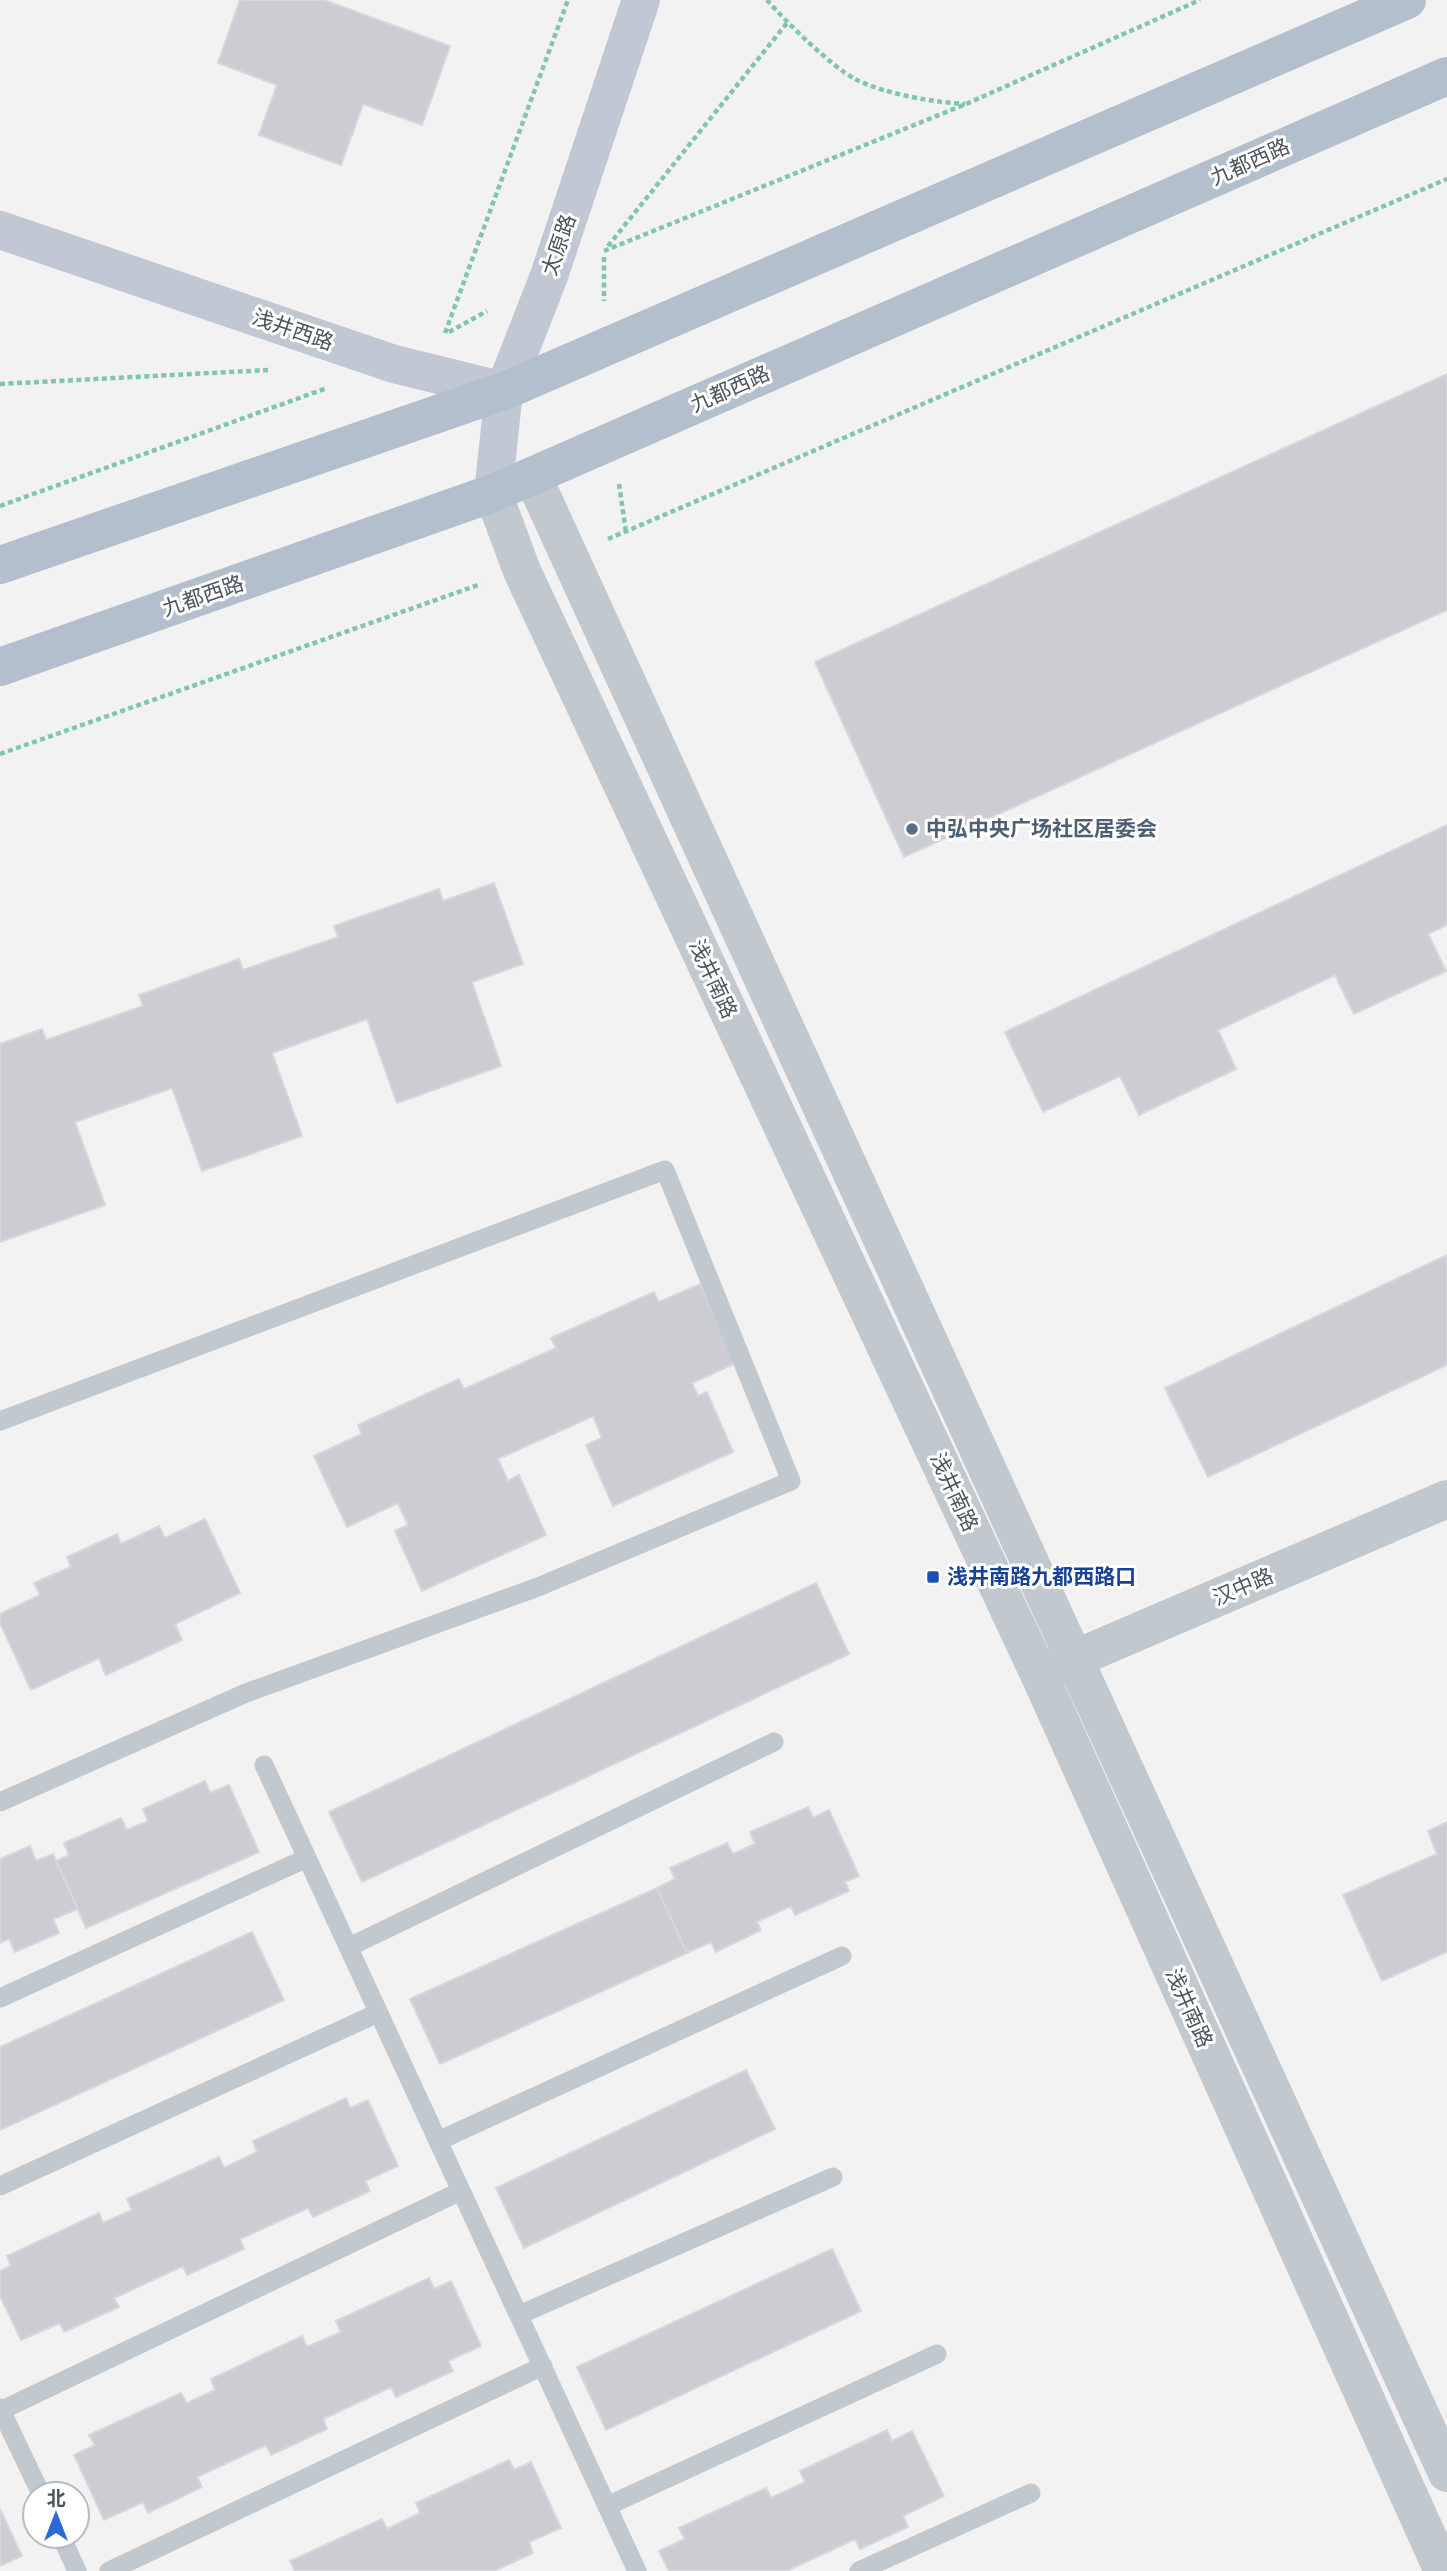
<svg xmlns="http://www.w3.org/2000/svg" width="1447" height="2571" font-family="'Fira Sans Condensed','Noto Sans SC',sans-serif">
  <rect width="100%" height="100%" fill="#f3f2f2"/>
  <!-- building -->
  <path fill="#cccdd3" stroke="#d6d7dc" stroke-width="2" d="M240,0h84l126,46 -28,79 -59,-21 -22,61 -82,-30 18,-50 -59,-22z
    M1447,374v236l-543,247 -89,-195z
    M1447,825v100l-19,9 18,37 -92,43 -19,-39 -117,55 18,39 -97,46 -19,-39 -77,36 -38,-80z
    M494,883l29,81 -51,18 29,84 -104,37 -30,-84 -95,34 30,83 -100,35 -30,-83 -97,34 30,83 -105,37v-198l42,-15 4,11 97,-34 -4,-11 100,-36 4,11 95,-33 -4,-11 105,-37 4,12z
    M1447,1255v110l-239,112 -43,-89z
    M700,1284l36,79 -44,20 6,13 9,-4 26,60 -120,54 -27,-61 16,-7 -9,-22 -95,43 10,22 11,-6 27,60 -124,56 -27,-60 13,-6 -10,-22 -51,24 -33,-71 48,-22 -4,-9 101,-46 5,10 92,-41 -5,-10 103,-46 5,10z
    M205,1519l35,74 -65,31 7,16 -76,35 -7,-17 -68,32 -31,-67v-9l40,-19 -6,-12 37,-16 -4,-10 50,-23 4,10 38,-18 6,12z
    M816,1583l33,71 -487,228 -33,-70z
    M205,1781l5,12 19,-8 30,67 -173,76 -30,-67 13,-6 -5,-12 57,-25 6,12 21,-9 -5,-12z
    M808,1807l5,11 16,-8 30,66 -14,6 4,9 -54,24 -4,-9 -34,16 4,8 -45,22 -5,-10 -24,11 -30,-65 18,-9 -5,-11 57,-25 6,11 22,-10 -5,-12z
    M1447,1822v130l-65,29 -39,-86 94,-41 -9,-23z
    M30,1846l6,15 17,-7 25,55 -25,10 6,14 -44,19 -6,-13 -9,4v-84z
    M657,1888l30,65 -247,111 -30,-65z
    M252,1932l32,68 -284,130v-83z
    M746,2070l29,59 -251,119 -28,-60z
    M346,2098l4,10 18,-8 30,66 -33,15 5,10 -57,26 -5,-9 -68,31 4,10 -57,26 -4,-9 -69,32 5,9 -55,25 -4,-9 -39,17 -21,-44v-25l11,-5 -4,-10 92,-43 4,10 29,-13 -5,-11 92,-42 5,11 33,-16 -4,-11z
    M832,2249l29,62 -255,119 -29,-63z
    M429,2278l5,11 17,-8 30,65 -33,15 5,10 -57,26 -5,-10 -68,32 4,10 -56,26 -5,-10 -69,32 5,10 -54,26 -5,-11 -39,18 -30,-65 21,-10 -6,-10 92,-42 6,10 28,-13 -4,-11 91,-43 5,11 34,-15 -5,-11z
    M887,2430l5,11 20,-10 32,65 -41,20 5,11 -48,22 -5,-10 -68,32h-118l-10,-20 26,-12 -6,-11 87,-40 5,10 34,-16 -5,-11z
    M509,2460l5,10 17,-8 30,66 -32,14 4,11 -39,18h-199l-5,-10 92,-42 5,10 33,-16 -4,-10z
    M0,2509l22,47 -22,10z"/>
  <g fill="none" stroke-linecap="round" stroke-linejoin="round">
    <!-- path -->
    <path stroke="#81c6a9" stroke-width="4.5" stroke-dasharray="5 3.5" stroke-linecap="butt" d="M767,0c19,22 64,66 88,79 30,15 77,23 110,25
      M608,246l179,-223
      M604,251l362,-147 234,-104
      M604,257v44
      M449,332l38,-21
      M445,333l123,-333
      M0,384l268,-14
      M619,484l7,48
      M0,506l327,-118
      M608,539l839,-360
      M0,754l481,-170"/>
    <!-- service -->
    <path stroke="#c1c8ce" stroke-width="19" d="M0,1421l665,-251 126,311 -253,106 -292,106 -246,109
      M264,1765l373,806
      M349,1947l425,-205
      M0,1998l307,-140
      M438,2141l404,-185
      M0,2186l378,-173
      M519,2315l314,-138
      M0,2408l41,86
      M0,2411l461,-220
      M607,2506l330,-152
      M61,2536l16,35
      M109,2571l434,-205
      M859,2571l172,-78"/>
    <!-- minor -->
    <path stroke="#c1c8ce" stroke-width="38" d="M1044,1672l403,-173"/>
    <!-- tertiary -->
    <path stroke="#c1c8ce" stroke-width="38" d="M533,477l914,1996
      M493,493l29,78 517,1103 404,897"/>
    <!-- secondary -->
    <path stroke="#c1c8d3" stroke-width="38" d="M0,230l394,134 110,27
      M493,493l11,-102 45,-115 92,-276"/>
    <!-- primary -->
    <path stroke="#b4bfcd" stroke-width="38" d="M0,565l504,-174 903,-391
      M0,667l493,-174 954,-417"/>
  </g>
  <!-- markers -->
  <circle fill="#5c6f8a" stroke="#fff" stroke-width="2.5" cx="912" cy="829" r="7"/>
  <rect fill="#1a4fb4" stroke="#fff" stroke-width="2.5" x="926" y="1570" width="14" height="14" rx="3.5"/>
  <g text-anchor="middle" stroke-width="6" stroke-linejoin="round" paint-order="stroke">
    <!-- street labels -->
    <g font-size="21" fill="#4b535d" stroke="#fff">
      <text transform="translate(1250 162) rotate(-24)" y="7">九都西路</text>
      <text transform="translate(559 245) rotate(-71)" y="7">太原路</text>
      <text transform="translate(293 330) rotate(19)" y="7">浅井西路</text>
      <text transform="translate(730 389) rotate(-24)" y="7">九都西路</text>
      <text transform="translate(203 596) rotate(-19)" y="7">九都西路</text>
      <text transform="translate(713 979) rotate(65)" y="7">浅井南路</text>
      <text transform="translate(954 1492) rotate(65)" y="7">浅井南路</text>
      <text transform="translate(1243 1587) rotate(-23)" y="7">汉中路</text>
      <text transform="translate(1189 2008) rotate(66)" y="7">浅井南路</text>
    </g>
    <!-- service labels -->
    <g font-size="21" font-weight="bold" fill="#4e5e75" stroke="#fff" text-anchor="start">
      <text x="926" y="836">中弘中央广场社区居委会</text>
    </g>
    <!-- transit labels -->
    <g font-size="21" font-weight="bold" fill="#164399" stroke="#fff" text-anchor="start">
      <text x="947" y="1584">浅井南路九都西路口</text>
    </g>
  </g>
  <!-- north arrow -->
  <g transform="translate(56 2515)"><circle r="33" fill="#ffffff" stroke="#b7babe" stroke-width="2"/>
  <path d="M0-5L12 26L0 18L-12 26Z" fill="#2d6ad1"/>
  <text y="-10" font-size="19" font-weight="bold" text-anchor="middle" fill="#4b535d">北</text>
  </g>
</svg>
